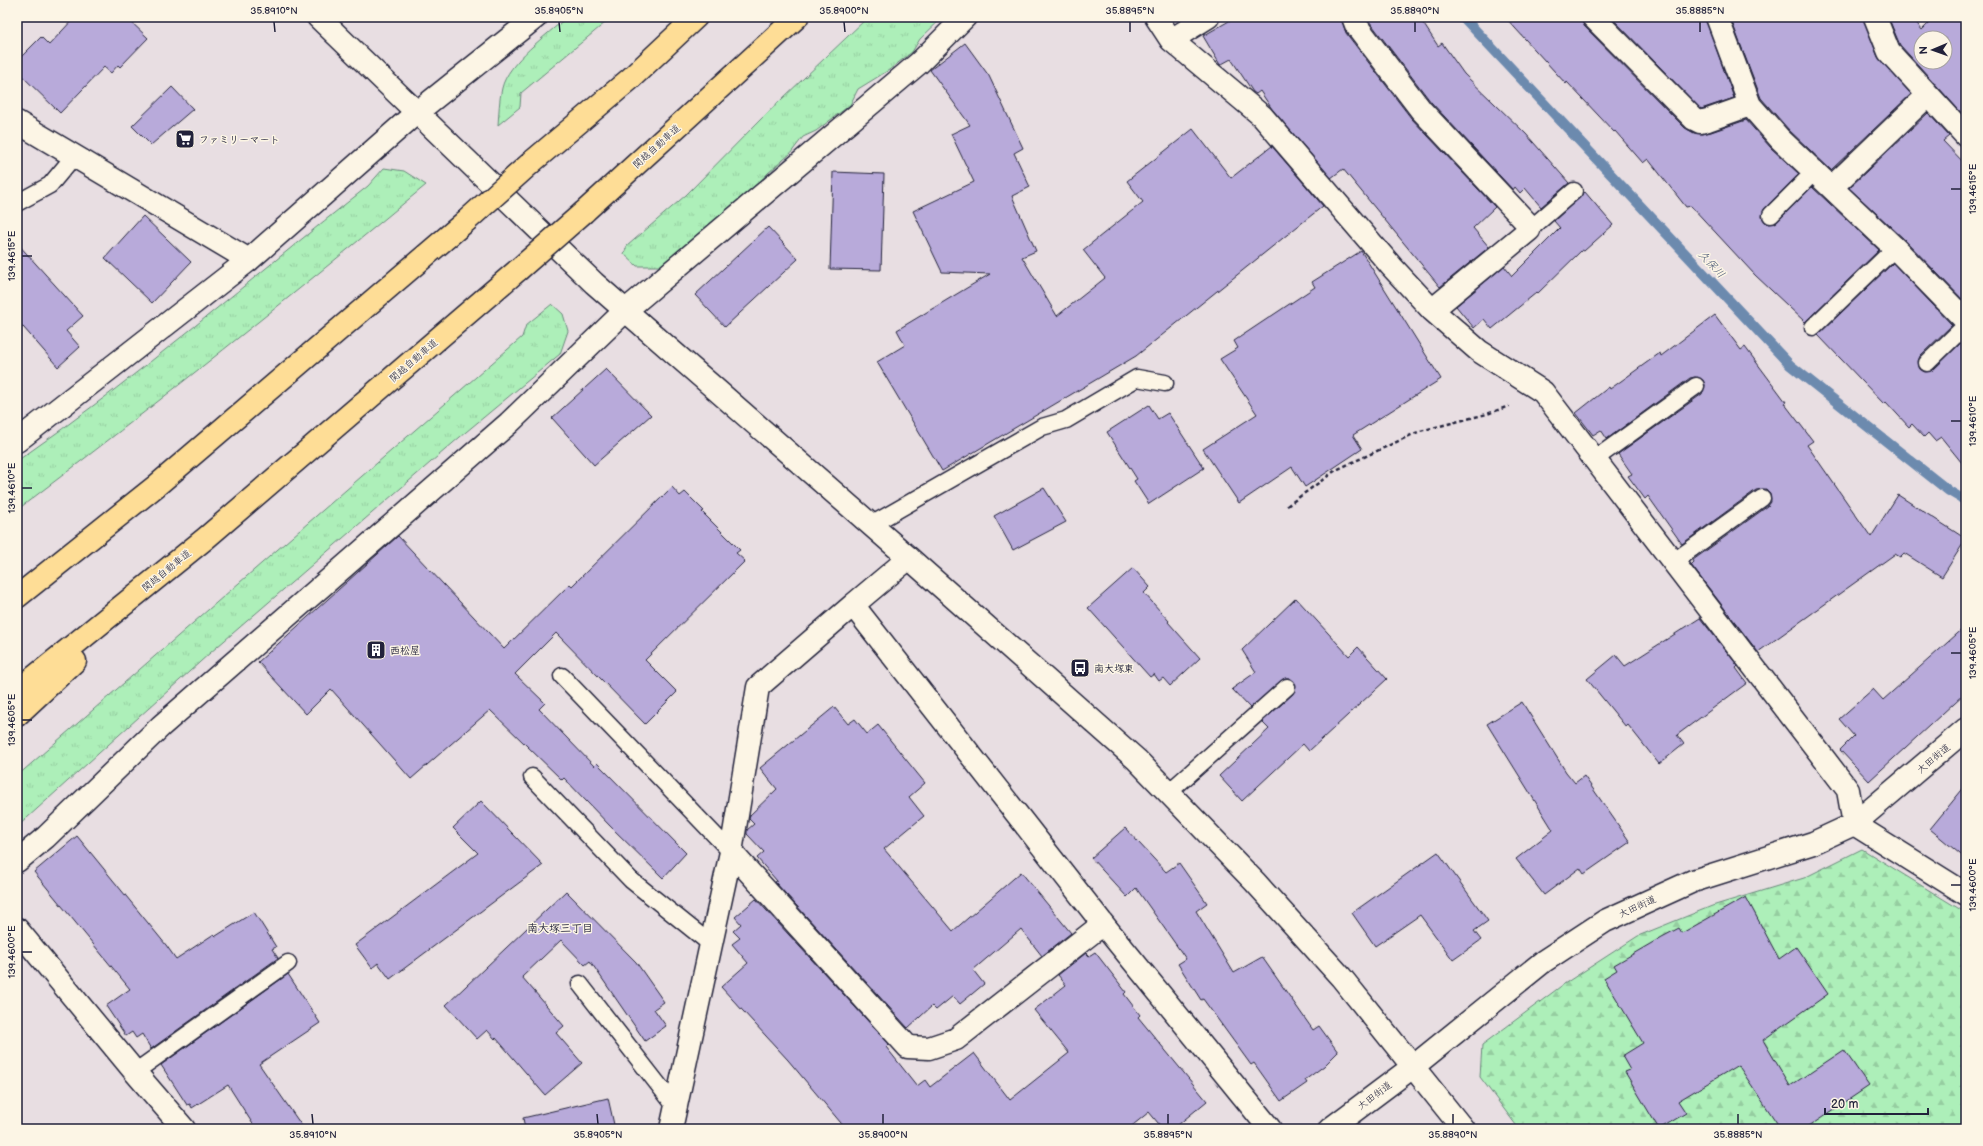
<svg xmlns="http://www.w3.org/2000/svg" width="1983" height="1146" font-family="'Balsamiq Sans','Klee One',sans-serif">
  <defs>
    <pattern id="grass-tufts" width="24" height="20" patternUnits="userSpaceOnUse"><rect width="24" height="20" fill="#adefb9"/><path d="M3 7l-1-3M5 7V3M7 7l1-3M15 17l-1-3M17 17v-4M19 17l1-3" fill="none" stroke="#95cda0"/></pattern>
    <pattern id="forest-firs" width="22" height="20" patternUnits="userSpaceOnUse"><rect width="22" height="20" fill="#adefb9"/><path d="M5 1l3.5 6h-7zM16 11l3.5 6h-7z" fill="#95cda0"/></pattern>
  </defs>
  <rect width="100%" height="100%" fill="#e8dee2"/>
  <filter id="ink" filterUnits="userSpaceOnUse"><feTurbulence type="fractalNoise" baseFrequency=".025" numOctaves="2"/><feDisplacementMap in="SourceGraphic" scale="8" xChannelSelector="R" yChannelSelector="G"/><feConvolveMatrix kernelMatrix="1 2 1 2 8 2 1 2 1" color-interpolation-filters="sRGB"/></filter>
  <g filter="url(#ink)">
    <!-- grass -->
    <path fill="url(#grass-tufts)" stroke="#68887a" d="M567,17h45l-91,76 -1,14 -22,18c1,-12 1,-25 4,-37 6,-26 45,-53 65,-71z
      M868,17h75l-23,22 -8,13 -23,18 -31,19 -8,16 -34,26 -13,6 -13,17 -22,19 -20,22 -83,71h-28l-13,-12 3,-8 59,-51 75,-76z
      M384,168l20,3 22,14c-134,111 -270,220 -409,325v-49c122,-84 234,-183 351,-275z
      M552,304l11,10 5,17 -8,23 -100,83 -250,216 -193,174v-51l505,-439 4,-12z"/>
    <!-- forest -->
    <path fill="url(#forest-firs)" stroke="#68887a" d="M1862,849l104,64v216h-447l-39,-52 2,-32 82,-61 74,-48 74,-30 92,-28z"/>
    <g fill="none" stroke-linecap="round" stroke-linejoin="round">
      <!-- stream -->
      <path stroke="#6c8aae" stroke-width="10" d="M1463,17l327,348 159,126 17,10"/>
    </g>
    <!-- building -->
    <path fill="#b8aada" stroke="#22223b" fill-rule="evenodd" d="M75,17h51l22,21 -28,29 -2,-2 -7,8 -7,-6 -44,46 -43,-42v-10l24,-24 8,8z
      M1236,17h105l5,16 65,85 84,89 -22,21 16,19 -49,40 -97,-118 -12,9 -59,-69 -12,-18 -4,3 -3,-2 -22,-33 -11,6 -1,-2 -16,-27z
      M1366,17h53l19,29 4,-3 22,31 62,60 43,49 -28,24 -16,-19 -5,5 -5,-6 -2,3 -82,-88z
      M1505,17h76l3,9 101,102 9,5 9,1 8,-2 35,-12 25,28 28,26 -35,35 -2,8 3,5 4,2 8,-2 35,-35 67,63 -74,72 -50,-47 -64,-69 -5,1 -38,-48 -5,4 -28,-32 -1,1 -47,-50 -1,2z
      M1611,17h94l29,81 -33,11z
      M1730,17h133l15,40 33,37 -80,76 -42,-40 -28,-32z
      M1888,17h24l10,13 13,-13h31v101l-66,-73zM1921,38h24v24h-24z
      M965,43l24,33 34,72 -9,5 16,34 -18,9 24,55 -14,6 35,59 48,-38 -22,-28 60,-48 -16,-21 66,-52 38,49 41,-32 51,60 -187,150 -194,115 -65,-109 28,-17 -8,-15 93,-56 -48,-2 -29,-61 61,-29 -23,-48 19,-9 -40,-55z
      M172,87l21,22 -42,36 -19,-19z
      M1928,113l21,23 -6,5 23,24v138l-62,-64 -55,-51z
      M833,172l51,2 -3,96 -51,-1z
      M1585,192l28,33 -29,26 -2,-1 -45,44 -1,-1 -44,36 -8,-10 -10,9 -18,-22 48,-40 8,10 48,-48 -6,-7z
      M143,216l48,46 -39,41 -47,-45z
      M768,227l30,32 -73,68 -30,-32z
      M17,243l66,73 -17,15 14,16 -22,20 -41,-47z
      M1361,251l80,128 -88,56 9,14 -57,38 -13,-20 -53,36 -36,-54 54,-35 -37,-55 18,-11 -4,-7 81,-54 -3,-5z
      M1893,263l59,62 -32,31 -2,5 2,8 5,3 8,-2 33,-32v130l-25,-31 -6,4 -7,-8 -4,4 -12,-13 -3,3 -23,-25 -2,2 -66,-69z
      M1715,315l26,35 4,-3 41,55 -2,1 29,38 -6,4 64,92 27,-42 68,44 -24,38 -38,-24 -4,4 -5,-3 -137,98 -67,-87 3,-3 -1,-2 75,-54 3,-4 -1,-9 -4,-4 -10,1 -74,54 -34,-48 -3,3 -17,-23 4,-2 -14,-20 84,-60 3,-9 -2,-5 -8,-3 -5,1 -83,61 -6,-9 -8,5 -17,-22 33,-26 1,2 50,-36 1,3z
      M606,369l45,46 -57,50 -42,-47z
      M1149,405l9,14 10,-6 36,55 -55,36 -15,-23 3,-2 -30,-47z
      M672,487l8,9 5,-4 19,19 -2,1 38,38 -4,3 9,8 -100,99 32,32 -32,32 -89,-91 -41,41 30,29 -6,6 55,57 3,-3 89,90 -23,25 -53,-52 -46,-48 -2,2 -72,-70 -79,69 -80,-90 -25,25 -48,-52 140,-126 106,113 66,-65 2,2z
      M1044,488l22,34 -53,28 -19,-34z
      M1133,568l17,19 -6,6 25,28 -1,1 32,36 -30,28 -7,-8 -4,3 -5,-7 -4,3 -62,-69z
      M1296,598l53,58 9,-9 29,32 -78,72 -6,-7 -61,57 -23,-25 50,-47 -7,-7 31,-28 3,-9 -6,-7h-5l-35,30 -18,-19 24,-17 -14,-22z
      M1700,618l38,48 -2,2 11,15 -70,52 7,9 -25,20 -31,-39 -2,2 -39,-48 29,-24 9,11z
      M1966,626v66l-97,89 -29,-31 14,-14 -15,-17 34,-30 10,11z
      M1522,702l44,70 9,11 9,-7 46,66 -46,32 -4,-6 -36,27 -28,-36 37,-29 -66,-106z
      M834,707l14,17 7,-5 12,15 11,-9 47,58 -16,14 15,19 -40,33 69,82 68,-59 50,61 -29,23 -21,-27 -48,41 11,14 -24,20 -7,-8 -17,14 -4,-4 -24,22 -133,-146 2,-1 -20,-23 7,-6 -17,-18v-4l7,-6 -5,-5 1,-4 27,-26 -17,-21z
      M1966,785v74l-36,-30z
      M481,801l62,64 -153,114 -12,-16 -6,5 -17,-23 123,-92 -25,-25z
      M1125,828l41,44 13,-9 28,40 -11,8 38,62 28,-16 51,73 6,-4 19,26 -14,14 -19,14 2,3 -26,18 -27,-38 -3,2 -48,-66 -2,1 -23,-36 8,-5 -50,-71 -9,9 -36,-39z
      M77,836l89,109 10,14 38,-25 2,2 38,-24 22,35 -4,2 6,9 -127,91 -9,-15 -6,4 -4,-6 -6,4 -20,-30 24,-17 -96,-117z
      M1438,852l50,69 -14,10 7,9 -28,20 -33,-45 -45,31 -23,-33z
      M566,891l70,71 28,40 -10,7 12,17 -21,15 -55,-80 -5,4 -24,-25 -39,37 42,49 -8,7 26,30 -37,32 -49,-57 -1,1 -8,-9 -10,9 -31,-34z
      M1746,897l33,62 17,-12 32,47 -65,46 27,46 54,-36 25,36 -64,43h-24l-43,-64 -60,36 8,12 -27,16 -34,-57 5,-2 -8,-14 21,-13 -39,-65 13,-8 -3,-5 48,-28 17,-9 3,5z
      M756,899l133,145 -3,3 31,39 8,-6 5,7 44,-34 36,47 59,-47 -35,-43 32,-25 -8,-10 28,-22 3,3 6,-4 31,40 -2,2 16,21 -2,2 69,84 -34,28h-10l-14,-17 -21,17h-282l-58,-69 -67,-73 27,-24 -16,-19 8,-6 -7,-7 8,-7 -6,-7z
      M288,974l32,49 -61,41 45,65h-48l-28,-44 -36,23 -2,-4 -3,1 -26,-40z
      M608,1098l7,31h-90l-2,-11z"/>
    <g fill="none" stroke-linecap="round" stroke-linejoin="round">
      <!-- lane casing -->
      <g stroke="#22223b" stroke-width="19">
        <path id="lane" d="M17,203l33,-18 25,-30
          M1771,215l44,-44
          M1529,230l45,-39
          M1813,327l82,-79
          M1927,363l39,-38
          M1595,459l101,-73
          M871,525l171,-98 24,-7 71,-42 28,5
          M1673,562l89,-64
          M562,676l169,176
          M532,777l99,103 81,65
          M1168,793l119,-106
          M580,984l95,122
          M135,1072l153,-109"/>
      </g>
      <!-- street casing -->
      <g stroke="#22223b" stroke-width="25">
        <path id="street" d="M1156,17l15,23 91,76 130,151 40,43 47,41 64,41 305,398 6,34 112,70
          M1353,17l3,8 65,85 105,112 3,8 -97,80
          M1593,17l101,102 6,3 8,-2 42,-15
          M1717,17l33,88 30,34 115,109 71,73
          M1875,17l14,35 77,84
          M1171,40l37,-23
          M17,122l232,138
          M1832,187l96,-92
          M17,441l232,-181 167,-147 120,-96
          M909,558l-56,47 250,319 167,205
          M731,852l177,195 21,1 27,-9 147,-115
          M17,861l29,-24 115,-111 348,-303 117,-113 293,-247 46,-46
          M17,929l118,143 49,57
          M671,1129l60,-277 27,-165 95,-82"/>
      </g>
      <!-- secondary casing -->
      <g stroke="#22223b" stroke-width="25">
        <path id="secondary" d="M318,17l276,266 315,275 228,202 118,122 86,95 122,152
          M1330,1129l84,-63 130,-105 61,-40 88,-40 120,-38 41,-19 112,-95"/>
      </g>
      <!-- highway casing -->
      <g stroke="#22223b" stroke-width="25">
        <path id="highway" d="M533,161l97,-82 66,-62
          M584,212l213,-195
          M17,597l139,-111 310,-265
          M17,691l189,-153 312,-268
          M17,715l58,-54"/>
      </g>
      <!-- path -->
      <path stroke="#22223b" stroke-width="2.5" stroke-dasharray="4 3" stroke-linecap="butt" d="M1287,506l49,-36 84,-39 67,-17 22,-8"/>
      <!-- lane -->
      <use href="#lane" stroke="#fcf5e5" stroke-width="16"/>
      <!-- street -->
      <use href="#street" stroke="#fcf5e5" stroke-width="22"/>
      <!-- secondary -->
      <use href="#secondary" stroke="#fcf5e5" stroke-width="22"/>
      <!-- highway -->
      <use href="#highway" stroke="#fedd96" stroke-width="22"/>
      <!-- highway-bridge casing -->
      <g stroke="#22223b" stroke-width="25" stroke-linecap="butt">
        <path id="highway-bridge" d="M466,221l67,-60
          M518,270l66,-58"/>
      </g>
      <!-- highway-bridge -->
      <use href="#highway-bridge" stroke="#fedd96" stroke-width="22"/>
    </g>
  </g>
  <!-- ticks -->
  <path fill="none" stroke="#22223b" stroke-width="1.5" d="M274,22l1,10M559,22l1,10M844,22l1,10M1130,22v10M1415,22v10M1700,22v10M1951,189h10M22,256h10M1951,421h10M22,488h10M1951,653h10M22,720h10M1951,885h10M22,952h10M312,1114l1,10M597,1114l1,10M883,1114v10M1168,1114v10M1453,1114v10M1738,1114v10"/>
  <!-- icons -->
  <defs>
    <g id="supermarket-square" transform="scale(1)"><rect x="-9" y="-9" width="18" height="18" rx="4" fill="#22223b" stroke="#fcf5e5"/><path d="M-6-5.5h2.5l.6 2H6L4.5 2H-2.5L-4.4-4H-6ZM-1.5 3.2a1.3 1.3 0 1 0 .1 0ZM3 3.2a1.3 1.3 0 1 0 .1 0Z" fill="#fff"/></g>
    <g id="building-square" transform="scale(1)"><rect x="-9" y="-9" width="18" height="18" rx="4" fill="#22223b" stroke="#fcf5e5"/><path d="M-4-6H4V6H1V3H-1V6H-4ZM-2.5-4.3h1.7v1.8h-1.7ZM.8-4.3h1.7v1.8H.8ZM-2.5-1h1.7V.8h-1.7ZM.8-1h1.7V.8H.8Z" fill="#fff"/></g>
    <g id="bus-square" transform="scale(1)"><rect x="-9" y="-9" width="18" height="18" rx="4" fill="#22223b" stroke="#fcf5e5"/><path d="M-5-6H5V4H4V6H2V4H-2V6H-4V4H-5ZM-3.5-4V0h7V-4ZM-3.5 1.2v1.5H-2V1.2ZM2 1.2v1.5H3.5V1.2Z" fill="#fff"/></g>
  </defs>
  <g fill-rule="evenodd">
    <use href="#supermarket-square" x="185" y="139"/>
    <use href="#building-square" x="376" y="650"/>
    <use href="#bus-square" x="1080" y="668"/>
  </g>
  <g text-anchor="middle" stroke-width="3" stroke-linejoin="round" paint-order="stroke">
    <!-- poi labels -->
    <g font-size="10" font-weight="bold" fill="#22223b" stroke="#fcf5e5" text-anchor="start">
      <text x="199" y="143">ファミリーマート</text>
      <text x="390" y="654">西松屋</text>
      <text x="1094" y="672">南大塚東</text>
    </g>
    <!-- street labels -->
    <g font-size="10" fill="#22223b" stroke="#fcf5e5">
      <text transform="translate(656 146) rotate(-42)" y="4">関越自動車道</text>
      <text transform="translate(413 360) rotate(-41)" y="4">関越自動車道</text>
      <text transform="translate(166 570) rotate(-39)" y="4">関越自動車道</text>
      <text transform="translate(1933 758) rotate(-40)" y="4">大田街道</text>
      <text transform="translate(1637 906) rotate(-25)" y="4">大田街道</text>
      <text transform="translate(1374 1095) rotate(-37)" y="4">大田街道</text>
    </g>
    <!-- water labels -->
    <g font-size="11" font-style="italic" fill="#475675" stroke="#fcf5e5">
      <text transform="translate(1712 264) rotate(47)" y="4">久保川</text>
    </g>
    <!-- neighbourhood labels -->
    <g font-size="11" font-weight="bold" fill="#22223b" stroke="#fcf5e5">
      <text x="560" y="932">南大塚三丁目</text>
    </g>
  </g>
  <!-- margin -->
  <rect width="1983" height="1146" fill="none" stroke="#fcf5e5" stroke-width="44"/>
  <!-- north arrow -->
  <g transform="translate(1933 50) rotate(268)"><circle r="19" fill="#fcf5e5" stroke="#a5a1a1"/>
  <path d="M0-3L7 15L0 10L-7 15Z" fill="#22223b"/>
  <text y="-6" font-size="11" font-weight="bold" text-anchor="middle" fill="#22223b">N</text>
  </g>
  <!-- scale -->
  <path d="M1825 1108v6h103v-6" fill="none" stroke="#22223b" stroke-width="2"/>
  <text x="1831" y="1108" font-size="12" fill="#22223b" stroke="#fcf5e5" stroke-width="3" paint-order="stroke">20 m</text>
  <rect x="22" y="22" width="1939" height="1102" fill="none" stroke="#22223b" stroke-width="1.5"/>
  <g font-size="10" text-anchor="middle" fill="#22223b">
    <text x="274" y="14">35.8910°N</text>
    <text x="559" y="14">35.8905°N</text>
    <text x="844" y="14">35.8900°N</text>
    <text x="1130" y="14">35.8895°N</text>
    <text x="1415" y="14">35.8890°N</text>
    <text x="1700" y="14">35.8885°N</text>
    <text transform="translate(1972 189) rotate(-90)" y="4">139.4615°E</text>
    <text transform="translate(11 256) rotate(-90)" y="4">139.4615°E</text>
    <text transform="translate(1972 421) rotate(-90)" y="4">139.4610°E</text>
    <text transform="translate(11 488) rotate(-90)" y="4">139.4610°E</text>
    <text transform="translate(1972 653) rotate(-90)" y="4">139.4605°E</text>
    <text transform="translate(11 720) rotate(-90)" y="4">139.4605°E</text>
    <text transform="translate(1972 885) rotate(-90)" y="4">139.4600°E</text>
    <text transform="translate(11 952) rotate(-90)" y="4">139.4600°E</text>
    <text x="313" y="1138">35.8910°N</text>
    <text x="598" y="1138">35.8905°N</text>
    <text x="883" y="1138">35.8900°N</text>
    <text x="1168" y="1138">35.8895°N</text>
    <text x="1453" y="1138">35.8890°N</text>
    <text x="1738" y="1138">35.8885°N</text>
  </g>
</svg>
